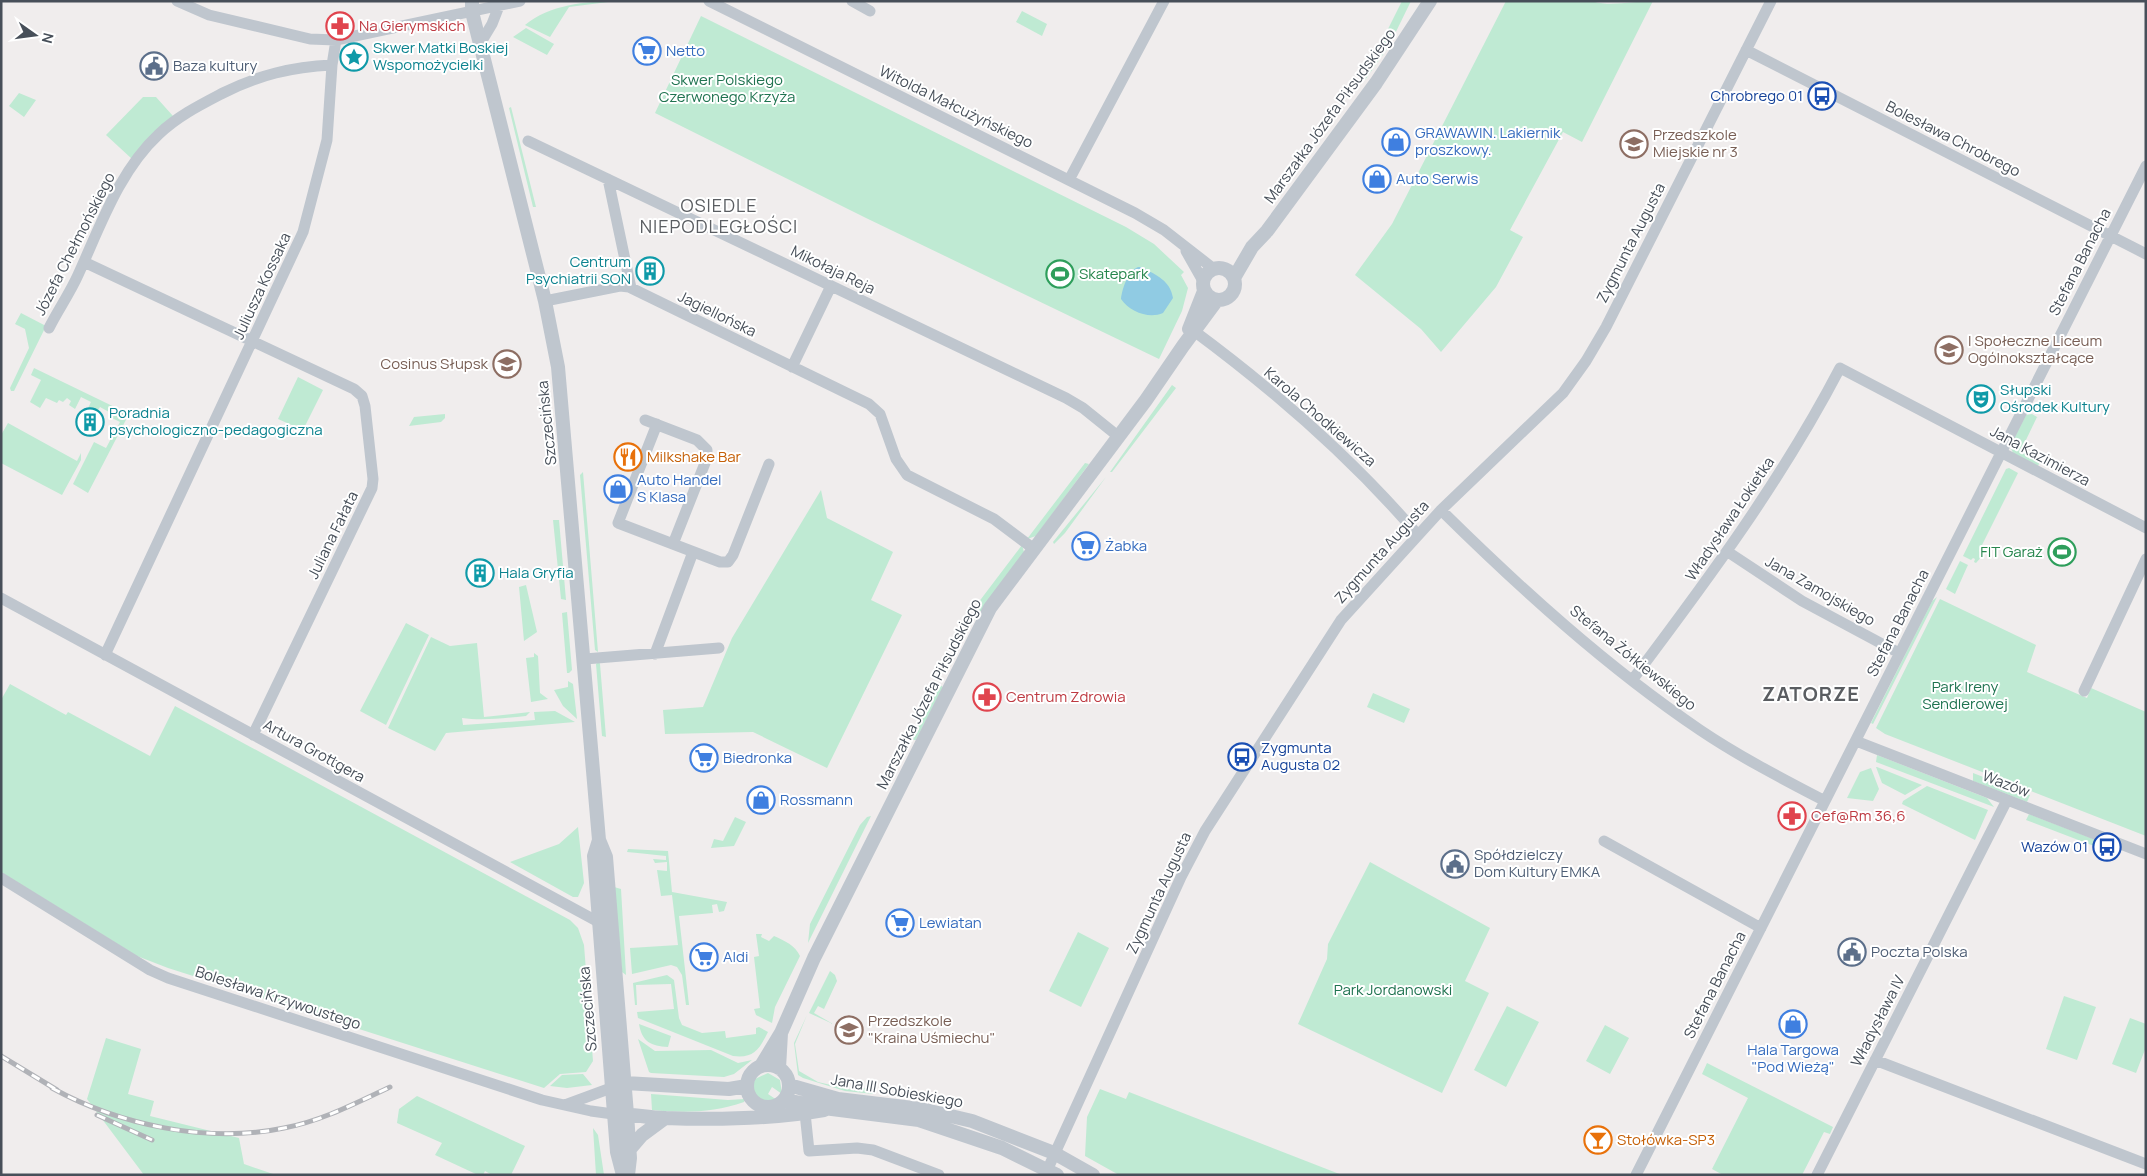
<svg xmlns="http://www.w3.org/2000/svg" width="2147" height="1176" font-family="Manrope,sans-serif">
  <rect width="100%" height="100%" fill="#f0eded"/>
  <!-- green -->
  <path fill="#bfead3" d="M616,1l-47,6 -19,30 -25,-12c24,-20 61,-24 91,-24z
    M1402,1h9l-22,45 -24,34 2,-9z
    M1506,1h87c10,6 46,0 60,0l-71,141 -19,-10 -53,98 13,7 -27,50 -55,65 -20,-23 -66,-54 37,-51z
    M1022,11l25,13 -5,12 -26,-14z
    M701,16l425,211 28,17 30,28 -3,3 7,13 -6,23 -23,48 -293,-141 -211,-105z
    M526,28l28,16 -7,11 -34,-18z
    M19,93l17,7 -12,17 -15,-11z
    M143,97h13l17,19 -41,43 -26,-24z
    M511,107l25,100h-3l-24,-99z
    M21,313l25,13 -32,65h-3l-1,-3 19,-40 -4,-19 -10,-5z
    M34,368l95,46 -41,79 -15,-9 21,-42 12,6 14,-26 -12,-6 1,-4 -9,-5 -7,11 -8,-4 6,-12 -10,-5 -6,12 -6,-4 2,-4 -4,-3 -4,4 -4,-2 -2,3 -11,-5 -6,10 -10,-6 11,-22 -10,-5z
    M298,377l25,13 -20,40 -25,-11z
    M1172,385l4,3 -64,84h-2z
    M445,414v4l-4,4 -32,4 5,-9z
    M2032,414l10,6 -5,-3 -12,25 2,10 15,5 -4,9 -25,-13 -3,-7 16,-31z
    M8,423l69,38 4,-8v7l-19,35 -61,-32v-28z
    M1085,463l4,1 -53,72 -9,3z
    M2009,468l9,5 -39,78 5,3 -8,9 -2,-1 1,-3 -2,-1 -2,2 -8,-4 43,-87z
    M583,472l15,180 -3,-2 -15,-175z
    M1106,477l-41,56 -11,11 -1,-2z
    M821,490l6,28 66,34 -22,48 31,15 -75,153 -74,-36 -88,2 -2,-24 40,-3 29,-69z
    M553,520h6l7,80 -5,-1z
    M1022,545l2,7 -54,74 -2,-4 10,-19z
    M1960,561l8,4 -1,2 -12,27 -9,-5z
    M526,585l11,47 -13,9 -5,-54z
    M1937,597l-64,127 -2,-1 61,-122z
    M1940,599l96,46 -9,27 60,26 4,-10 55,24v124l-261,-102 -9,-6z
    M567,612l5,58 -3,3h-2l-5,-60z
    M406,623l23,12 -43,90 -26,-14z
    M431,637l19,9 27,-3 7,74 46,-5 -4,4c-21,2 -43,5 -64,2l1,7 72,-5 -1,-8 21,-1 20,11 -129,11 -11,18 -47,-23z
    M534,653l4,3 2,37 8,6 -17,3 -5,-44 8,-1z
    M599,661l1,3 6,73 -4,-1 -6,-72z
    M568,681l5,3 4,35 -14,-13 -9,-16 14,-3z
    M10,684l56,31 2,-3 82,44 25,-50 395,214 8,8 6,17 9,116 -7,11 -26,2 -16,14 -376,-120 -31,-12 -136,-84v-172z
    M938,684l5,3 -27,53h-5z
    M1373,693l37,16 -6,14 -37,-16z
    M1877,755l110,43 7,9 -118,-45z
    M1876,767h1l45,18 -17,10 -23,-12z
    M1871,768l8,21 -6,12 -26,-3 13,-26z
    M1973,773l57,22 -3,7 -54,-21z
    M1927,786l61,24 -13,30 -73,-36 1,-3z
    M2029,814l67,26 -2,6 -68,-26z
    M871,816l-63,127 2,-19 50,-99 7,-8z
    M735,817l11,5 -12,24 -23,2 3,-9 9,2z
    M578,827l6,56 -6,14h-5l-63,-35 49,-18z
    M628,849l40,2 4,41 55,10 -3,9 -5,1 -2,-8 -5,1 1,8 -34,3 10,89h-3l-4,-30 -5,-8 -6,-2 -39,9 -2,-26 48,-3 -6,-50 -11,1 -4,-26 10,1v-9l-12,1 -2,-4 13,1v-4c-13,-1 -24,-3 -39,-4z
    M1370,862l120,66 -25,53 24,12 -47,100 -144,-69 29,-65 1,-15z
    M614,887l7,2 5,86 -4,-3z
    M1078,932l31,16 -28,59 -32,-16z
    M756,934h6l-1,3 8,4 5,-5c11,5 21,9 26,20l-25,51 -3,16 -16,-8 -2,-6 6,-1 -6,-51 5,-1z
    M830,971l5,4 2,6 -13,28 -6,-3 -4,7 19,11 -24,-11z
    M667,975l7,5 5,38 3,7 20,8 23,-2 1,7 30,-4v-6l3,-1 9,5c-8,16 -14,27 -35,24l-95,-38 -1,-6 37,-3 -3,-25 -35,1 1,20h-2l-2,-22z
    M2064,996l32,11 -19,53 -31,-11z
    M1507,1006l32,16 -33,65 -32,-17z
    M807,1015l-12,29 4,27 19,11 39,9 1,-4 17,3 -1,4 -29,-3 -42,-13 -5,-3 -4,-32z
    M2130,1018l16,6v23l-10,26 -24,-9z
    M639,1024l32,12 -3,11c-17,-1 -26,-5 -29,-23z
    M1605,1025l24,13 -19,36 -24,-13z
    M106,1038l35,11 -13,45 26,7 -4,15 89,22 5,26 32,11h-132l-57,-76z
    M638,1039l17,12 56,-1 27,13 14,-3 -18,14 -10,3 -73,-4 -2,-1z
    M1707,1063l126,64 -3,7 -6,-2 -22,43h-79l-11,-6 36,-71 -46,-24z
    M768,1073l12,7 2,14 -10,-7 -4,7 9,6 -13,3 -9,-5 -3,-10 3,-9z
    M583,1074l9,11 -25,3 -17,-2 12,-11z
    M1100,1089l26,10 3,-7 213,83h-223l-34,-19 2,-39z
    M651,1094l77,6 17,-1 -1,3c-31,11 -60,11 -92,8z
    M417,1096l108,50 -14,29h-19l-7,-4 -2,4h-5l-43,-20 7,-12 -45,-20 2,-14z
    M593,1128l5,7 6,40h-8z"/>
  <!-- water -->
  <path fill="#90cbe3" d="M1138,267h4c15,9 28,13 31,31l-10,15c-14,6 -33,-1 -42,-14 1,-10 7,-28 17,-32z"/>
  <g fill="none" stroke-linecap="round" stroke-linejoin="round">
    <!-- minor -->
    <path stroke="#bfc6ce" stroke-width="11" d="M177,1l32,14 101,24 26,1 184,-39
      M709,1l426,212 29,17 50,39
      M852,1l18,10
      M480,44l12,-20 7,-18
      M1746,50l400,204
      M528,141l538,257 17,10 36,29
      M608,179l23,109
      M1069,180l95,-179
      M1186,251l17,30
      M84,262l270,127 8,7 3,10 8,73 -1,9 -119,247
      M545,301l75,-15 9,1 240,117 11,10 16,45 11,16 87,44 40,30
      M49,328c9,-18 21,-35 29,-53 22,-48 41,-104 81,-141 19,-18 41,-29 64,-41 36,-18 68,-26 109,-28
      M1194,331c81,60 158,127 224,204
      M792,367l39,-81
      M645,420l52,20 10,10v8l-34,86
      M657,424l-39,99 102,39h8l5,-7 36,-91
      M1441,510c80,79 166,157 259,220 40,27 83,49 125,71
      M1728,552l74,49 97,52
      M1,598l603,327
      M655,654l38,-102
      M105,655l198,-423 24,-92 5,-75 4,-25
      M585,659l134,-11
      M1633,679c76,-101 148,-198 207,-311l306,160
      M2084,691l62,-132
      M1856,741l290,113
      M1604,841l157,87
      M1,878l149,92 18,8 374,122 49,11 22,3
      M1875,1060l271,104
      M565,1105l46,-17
      M805,1113l4,38 48,-3 16,2 66,25
      M1045,1175l136,-298 24,-46 136,-211 100,-110 122,-117 23,-32 20,-34 165,-326
      M1636,1175l510,-1009
      M1817,1175l190,-375"/>
    <!-- tertiary -->
    <path stroke="#bfc6ce" stroke-width="14" d="M472,1v11l73,289 13,66 41,473 7,17 21,257 3,44 -2,17
      M1203 284a16 16 0 1 1 32 0a16 16 0 1 1-32 0Z
      M1234,278l18,-31 15,-16 109,-148 54,-82
      M1189,329l15,-38
      M599,840l-5,16 23,296 6,23
      M747 1086a21 21 0 1 1 42 0a21 21 0 1 1-42 0Z
      M761,1066l20,-33 33,-75 176,-350 156,-208 37,-54 34,-46
      M779,1068l2,-35
      M789,1085l49,14 83,10 51,12 82,32 39,22
      M616,1086l9,-3 104,6 18,-3
      M784,1100l48,9 87,11 83,28 55,27
      M619,1114c15,0 30,4 46,4 52,2 108,1 159,-8
      M630,1149l12,-14 23,-17"/>
    <!-- rail casing -->
    <g stroke="#b0b2b7" stroke-width="5">
      <path id="rail" d="M1,1056l56,34
        M52,1088c67,37 156,56 232,40 38,-7 72,-25 106,-41
        M97,1115l55,25"/>
    </g>
    <!-- rail -->
    <use href="#rail" stroke="#fff" stroke-width="3" stroke-dasharray="9" stroke-linecap="butt"/>
  </g>
  <!-- icons -->
  <defs>
    <g id="pharmacy-ring" transform="scale(1.4375)"><circle r="9.5" fill="#fff" stroke="#e0444e" stroke-width="1.5"/><path d="M-2-6h4v4h4v4h-4v4h-4v-4h-4v-4h4Z" fill="#e0444e"/></g>
    <g id="supermarket-ring" transform="scale(1.4375)"><circle r="9.5" fill="#fff" stroke="#3f7fe0" stroke-width="1.5"/><path d="M-6-5.5h2.5l.6 2H6L4.5 2H-2.5L-4.4-4H-6ZM-1.5 3.2a1.3 1.3 0 1 0 .1 0ZM3 3.2a1.3 1.3 0 1 0 .1 0Z" fill="#3f7fe0"/></g>
    <g id="sight-ring" transform="scale(1.4375)"><circle r="9.5" fill="#fff" stroke="#0f9aa8" stroke-width="1.5"/><path d="M0-6L1.8-2.2L6-1.7L2.9 1.2L3.7 5.4L0 3.3L-3.7 5.4L-2.9 1.2L-6-1.7L-1.8-2.2Z" fill="#0f9aa8"/></g>
    <g id="civic-ring" transform="scale(1.4375)"><circle r="9.5" fill="#fff" stroke="#5c6f8a" stroke-width="1.5"/><path d="M-.6-6.5H3V-4.5H.6V-3L4-1V1h2V6H-6V1h2V-1L-.6-3ZM-1.2 2.5V6h2.4V2.5Z" fill="#5c6f8a"/></g>
    <g id="bus-ring" transform="scale(1.4375)"><circle r="9.5" fill="#fff" stroke="#1a4fb4" stroke-width="1.5"/><path d="M-5-6H5V4H4V6H2V4H-2V6H-4V4H-5ZM-3.5-4V0h7V-4ZM-3.5 1.2v1.5H-2V1.2ZM2 1.2v1.5H3.5V1.2Z" fill="#1a4fb4"/></g>
    <g id="shop-ring" transform="scale(1.4375)"><circle r="9.5" fill="#fff" stroke="#3f7fe0" stroke-width="1.5"/><path d="M-5-2.5h2.3a2.7 3.5 0 0 1 5.4 0H5L5.5 6h-11ZM-1.5-2.5h3a1.5 2.3 0 0 0-3 0Z" fill="#3f7fe0"/></g>
    <g id="school-ring" transform="scale(1.4375)"><circle r="9.5" fill="#fff" stroke="#8d6e63" stroke-width="1.5"/><path d="M0-5L7-2L0 1L-7-2ZM-4 1L0 2.5L4 1V4Q0 6-4 4Z" fill="#8d6e63"/></g>
    <g id="building-ring" transform="scale(1.4375)"><circle r="9.5" fill="#fff" stroke="#0f9aa8" stroke-width="1.5"/><path d="M-4-6H4V6H1V3H-1V6H-4ZM-2.5-4.3h1.7v1.8h-1.7ZM.8-4.3h1.7v1.8H.8ZM-2.5-1h1.7V.8h-1.7ZM.8-1h1.7V.8H.8Z" fill="#0f9aa8"/></g>
    <g id="stadium-ring" transform="scale(1.4375)"><circle r="9.5" fill="#fff" stroke="#2e9e5b" stroke-width="1.5"/><path d="M0-5a6.5 5 0 1 0 0 10a6.5 5 0 1 0 0-10ZM-3.5-1.8h7v3.6h-7Z" fill="#2e9e5b"/></g>
    <g id="theatre-ring" transform="scale(1.4375)"><circle r="9.5" fill="#fff" stroke="#0f9aa8" stroke-width="1.5"/><path d="M-5-5.5Q0-4 5-5.5V0Q5 5 0 6Q-5 5-5 0ZM-3.3-2.5H-1v1.5H-3.3ZM1-2.5H3.3v1.5H1ZM-2.8 1Q0 5.5 2.8 1Z" fill="#0f9aa8"/></g>
    <g id="restaurant-ring" transform="scale(1.4375)"><circle r="9.5" fill="#fff" stroke="#e8710a" stroke-width="1.5"/><path d="M-5-6h1v4h1v-4h1v4h1v-4h1v5L-1.5 .5V6h-2V.5L-5-1ZM5-6V6H3V1.5H1.5Q1.5-4 5-6Z" fill="#e8710a"/></g>
    <g id="bar-ring" transform="scale(1.4375)"><circle r="9.5" fill="#fff" stroke="#e8710a" stroke-width="1.5"/><path d="M-6-5H6L.8 .8V4.5H3.5V6h-7V4.5H-.8V.8Z" fill="#e8710a"/></g>
  </defs>
  <g fill-rule="evenodd">
    <use href="#pharmacy-ring" x="340" y="26"/>
    <use href="#supermarket-ring" x="647" y="51"/>
    <use href="#sight-ring" x="354" y="57"/>
    <use href="#civic-ring" x="154" y="66"/>
    <use href="#bus-ring" x="1822" y="96"/>
    <use href="#shop-ring" x="1396" y="142"/>
    <use href="#school-ring" x="1634" y="144"/>
    <use href="#shop-ring" x="1377" y="179"/>
    <use href="#building-ring" x="650" y="271"/>
    <use href="#stadium-ring" x="1060" y="274"/>
    <use href="#school-ring" x="1949" y="350"/>
    <use href="#school-ring" x="507" y="364"/>
    <use href="#theatre-ring" x="1981" y="399"/>
    <use href="#building-ring" x="90" y="422"/>
    <use href="#restaurant-ring" x="628" y="457"/>
    <use href="#shop-ring" x="618" y="489"/>
    <use href="#supermarket-ring" x="1086" y="546"/>
    <use href="#stadium-ring" x="2062" y="552"/>
    <use href="#building-ring" x="480" y="573"/>
    <use href="#pharmacy-ring" x="987" y="697"/>
    <use href="#bus-ring" x="1242" y="757"/>
    <use href="#supermarket-ring" x="704" y="758"/>
    <use href="#shop-ring" x="761" y="800"/>
    <use href="#pharmacy-ring" x="1792" y="816"/>
    <use href="#bus-ring" x="2107" y="847"/>
    <use href="#civic-ring" x="1455" y="864"/>
    <use href="#supermarket-ring" x="900" y="923"/>
    <use href="#civic-ring" x="1852" y="952"/>
    <use href="#supermarket-ring" x="704" y="957"/>
    <use href="#shop-ring" x="1793" y="1024"/>
    <use href="#school-ring" x="849" y="1030"/>
    <use href="#bar-ring" x="1598" y="1140"/>
  </g>
  <g text-anchor="middle" stroke-width="4" stroke-linejoin="round" paint-order="stroke">
    <!-- health labels -->
    <g font-size="15" fill="#be3a42" stroke="#fff" text-anchor="start">
      <text x="359" y="31">Na Gierymskich</text>
      <text x="1006" y="702">Centrum Zdrowia</text>
      <text x="1811" y="821">Cef@Rm 36,6</text>
    </g>
    <!-- culture labels -->
    <g font-size="15" fill="#0d838f" stroke="#fff" text-anchor="start">
      <text x="373" y="53">Skwer Matki Boskiej<tspan x="373" dy="17">Wspomożycielki</tspan></text>
      <text x="631" y="267" text-anchor="end">Centrum<tspan x="631" dy="17">Psychiatrii SON</tspan></text>
      <text x="2000" y="395">Słupski<tspan x="2000" dy="17">Ośrodek Kultury</tspan></text>
      <text x="109" y="418">Poradnia<tspan x="109" dy="17">psychologiczno-pedagogiczna</tspan></text>
      <text x="499" y="578">Hala Gryfia</text>
    </g>
    <!-- shop labels -->
    <g font-size="15" fill="#366cbe" stroke="#fff" text-anchor="start">
      <text x="666" y="56">Netto</text>
      <text x="1415" y="138">GRAWAWIN. Lakiernik<tspan x="1415" dy="17">proszkowy.</tspan></text>
      <text x="1396" y="184">Auto Serwis</text>
      <text x="637" y="485">Auto Handel<tspan x="637" dy="17">S Klasa</tspan></text>
      <text x="1105" y="551">Żabka</text>
      <text x="723" y="763">Biedronka</text>
      <text x="780" y="805">Rossmann</text>
      <text x="919" y="928">Lewiatan</text>
      <text x="723" y="962">Aldi</text>
      <text x="1793" y="1055" text-anchor="middle">Hala Targowa<tspan x="1793" dy="17">"Pod Wieżą"</tspan></text>
    </g>
    <!-- service labels -->
    <g font-size="15" fill="#4e5e75" stroke="#fff" text-anchor="start">
      <text x="173" y="71">Baza kultury</text>
      <text x="1474" y="860">Spółdzielczy<tspan x="1474" dy="17">Dom Kultury EMKA</tspan></text>
      <text x="1871" y="957">Poczta Polska</text>
    </g>
    <!-- park labels -->
    <g font-size="15" fill="#1f7350" stroke="#fff">
      <text x="727" y="85">Skwer Polskiego<tspan x="727" dy="17">Czerwonego Krzyża</tspan></text>
      <text x="1965" y="692">Park Ireny<tspan x="1965" dy="17">Sendlerowej</tspan></text>
      <text x="1393" y="995">Park Jordanowski</text>
    </g>
    <!-- transit labels -->
    <g font-size="15" fill="#164399" stroke="#fff" text-anchor="end">
      <text x="1803" y="101">Chrobrego 01</text>
      <text x="1261" y="753" text-anchor="start">Zygmunta<tspan x="1261" dy="17">Augusta 02</tspan></text>
      <text x="2088" y="852">Wazów 01</text>
    </g>
    <!-- street labels -->
    <g font-size="15" fill="#474f59" stroke="#fff">
      <text transform="translate(956 107) rotate(26)" y="5">Witolda Małcużyńskiego</text>
      <text transform="translate(1330 116) rotate(-54)" y="5">Marszałka Józefa Piłsudskiego</text>
      <text transform="translate(1953 139) rotate(27)" y="5">Bolesława Chrobrego</text>
      <text transform="translate(1631 243) rotate(-63)" y="5">Zygmunta Augusta</text>
      <text transform="translate(75 244) rotate(-63)" y="5">Józefa Chełmońskiego</text>
      <text transform="translate(2080 262) rotate(-63)" y="5">Stefana Banacha</text>
      <text transform="translate(833 270) rotate(26)" y="5">Mikołaja Reja</text>
      <text transform="translate(262 286) rotate(-65)" y="5">Juliusza Kossaka</text>
      <text transform="translate(717 314) rotate(26)" y="5">Jagiellońska</text>
      <text transform="translate(1320 417) rotate(41)" y="5">Karola Chodkiewicza</text>
      <text transform="translate(547 423) rotate(-96)" y="5">Szczecińska</text>
      <text transform="translate(2040 456) rotate(28)" y="5">Jana Kazimierza</text>
      <text transform="translate(1730 519) rotate(-56)" y="5">Władysława Łokietka</text>
      <text transform="translate(333 535) rotate(-64)" y="5">Juliana Fałata</text>
      <text transform="translate(1382 552) rotate(-48)" y="5">Zygmunta Augusta</text>
      <text transform="translate(1820 591) rotate(30)" y="5">Jana Zamojskiego</text>
      <text transform="translate(1898 623) rotate(-63)" y="5">Stefana Banacha</text>
      <text transform="translate(1633 658) rotate(39)" y="5">Stefana Żółkiewskiego</text>
      <text transform="translate(929 694) rotate(-63)" y="5">Marszałka Józefa Piłsudskiego</text>
      <text transform="translate(314 751) rotate(29)" y="5">Artura Grottgera</text>
      <text transform="translate(2006 784) rotate(21)" y="5">Wazów</text>
      <text transform="translate(1159 893) rotate(-65)" y="5">Zygmunta Augusta</text>
      <text transform="translate(1715 985) rotate(-63)" y="5">Stefana Banacha</text>
      <text transform="translate(278 998) rotate(18)" y="5">Bolesława Krzywoustego</text>
      <text transform="translate(588 1009) rotate(-95)" y="5">Szczecińska</text>
      <text transform="translate(1878 1021) rotate(-63)" y="5">Władysława IV</text>
      <text transform="translate(897 1091) rotate(10)" y="5">Jana III Sobieskiego</text>
    </g>
    <!-- education labels -->
    <g font-size="15" fill="#785e54" stroke="#fff" text-anchor="start">
      <text x="1653" y="140">Przedszkole<tspan x="1653" dy="17">Miejskie nr 3</tspan></text>
      <text x="1968" y="346">I Społeczne Liceum<tspan x="1968" dy="17">Ogólnokształcące</tspan></text>
      <text x="488" y="369" text-anchor="end">Cosinus Słupsk</text>
      <text x="868" y="1026">Przedszkole<tspan x="868" dy="17">"Kraina Uśmiechu"</tspan></text>
    </g>
    <!-- leisure labels -->
    <g font-size="15" fill="#27864d" stroke="#fff" text-anchor="start">
      <text x="1079" y="279">Skatepark</text>
      <text x="2043" y="557" text-anchor="end">FIT Garaż</text>
    </g>
    <!-- food labels -->
    <g font-size="15" fill="#c56008" stroke="#fff" text-anchor="start">
      <text x="647" y="462">Milkshake Bar</text>
      <text x="1617" y="1145">Stołówka-SP3</text>
    </g>
    <!-- quarter labels -->
    <g font-size="18" letter-spacing="1" fill="#5a5d61" stroke="#fff">
      <text x="719" y="212">OSIEDLE<tspan x="719" dy="21">NIEPODLEGŁOŚCI</tspan></text>
    </g>
    <!-- district labels -->
    <g font-size="20" font-weight="bold" letter-spacing="1" fill="#5a5d61" stroke="#fff">
      <text x="1811" y="701">ZATORZE</text>
    </g>
  </g>
  <!-- border -->
  <rect width="2147" height="1176" fill="none" stroke="#474f59" stroke-width="5"/>
  <!-- north arrow -->
  <g transform="translate(35 35) rotate(104)" stroke="#ffffff" stroke-width="4" paint-order="stroke">
  <path d="M0-4L9 19L0 12L-9 19Z" fill="#474f59"/>
  <text y="-8" font-size="14" font-weight="bold" text-anchor="middle" fill="#474f59">N</text>
  </g>
</svg>
